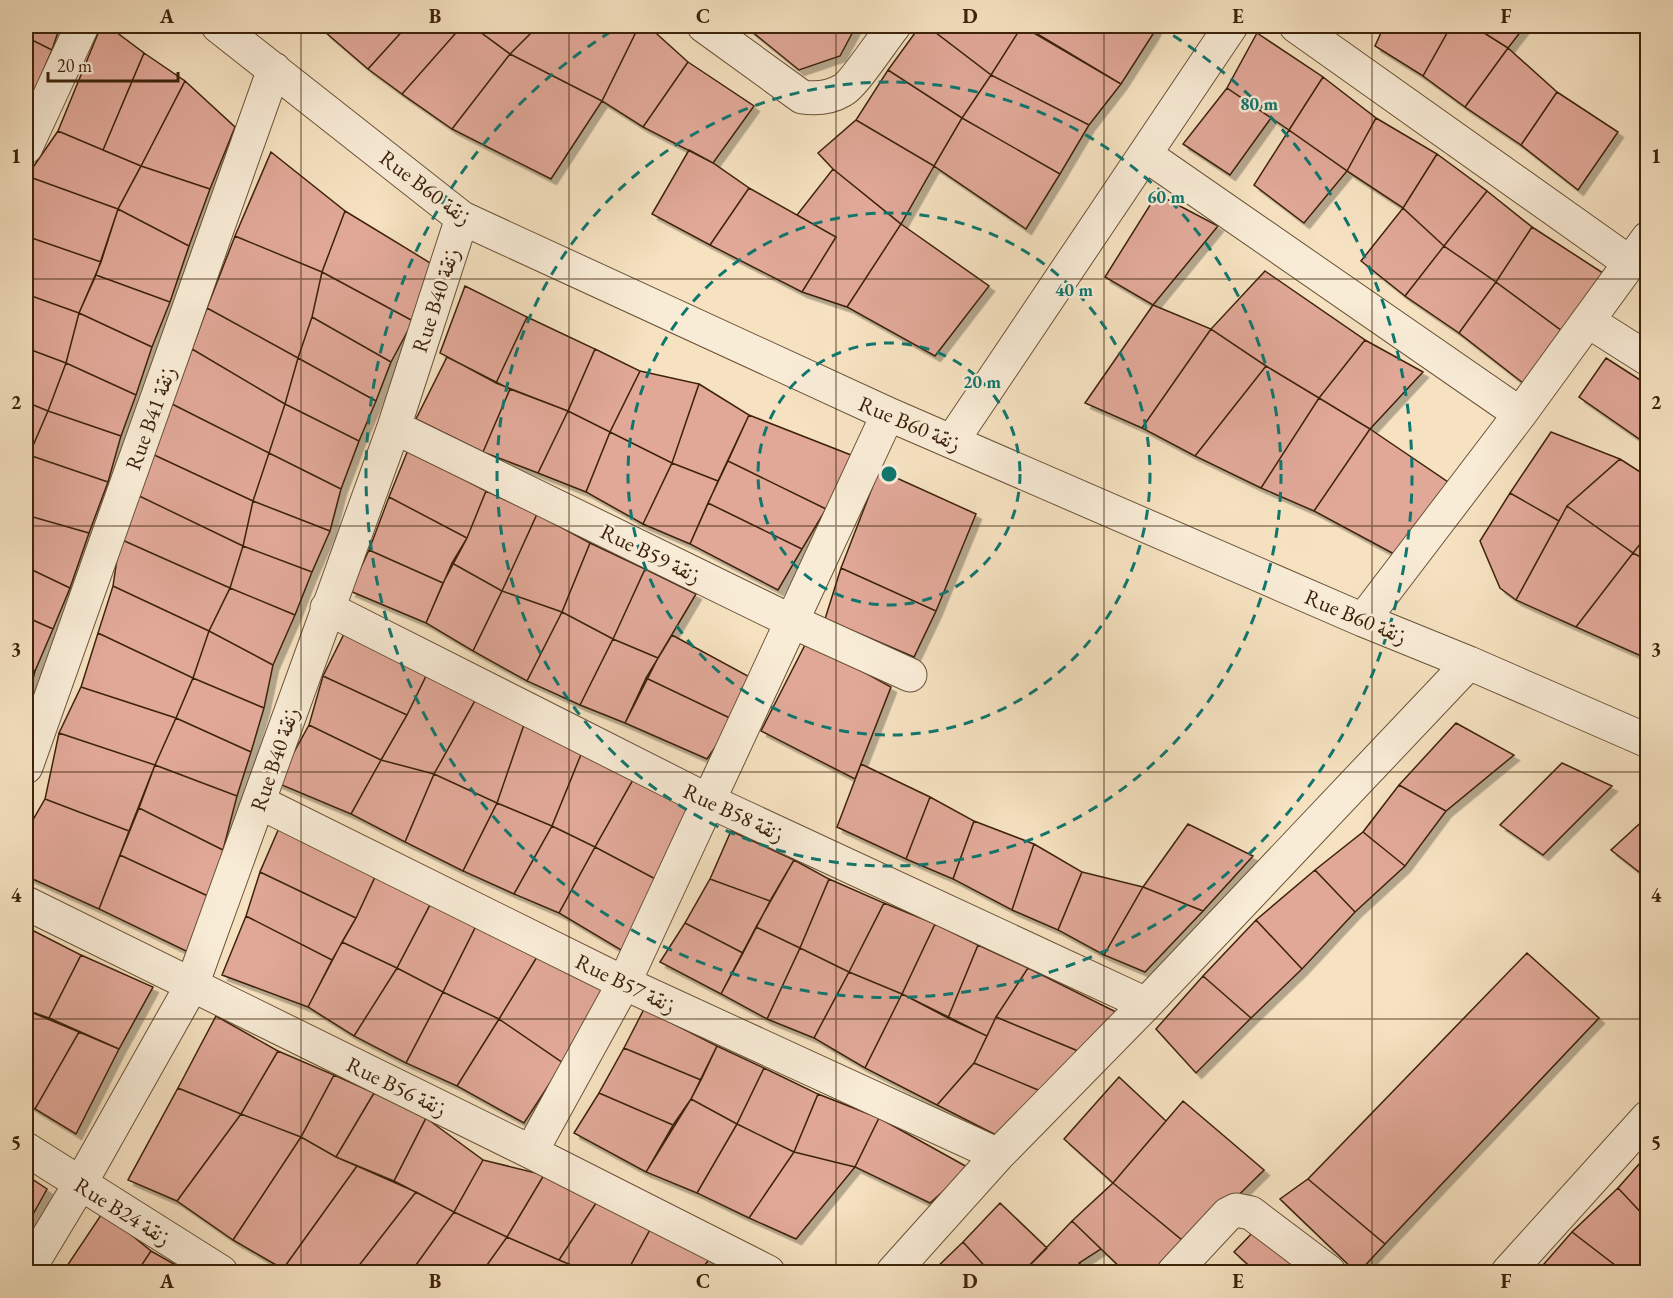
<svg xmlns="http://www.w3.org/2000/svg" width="1673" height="1298" font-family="'EB Garamond',Amiri,serif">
  <defs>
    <filter id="shadow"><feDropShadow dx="5.5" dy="5.5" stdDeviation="0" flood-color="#0004"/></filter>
  </defs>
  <rect width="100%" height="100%" fill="#f6e2c1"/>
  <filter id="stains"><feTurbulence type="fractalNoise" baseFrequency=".00333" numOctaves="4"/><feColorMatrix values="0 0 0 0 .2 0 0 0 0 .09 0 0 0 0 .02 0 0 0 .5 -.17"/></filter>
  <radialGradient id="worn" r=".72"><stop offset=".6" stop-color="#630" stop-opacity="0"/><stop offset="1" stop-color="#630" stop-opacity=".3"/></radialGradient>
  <!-- building -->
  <path fill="#e1a898" stroke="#3d230a" stroke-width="1.5" filter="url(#shadow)" d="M26,26h34l-8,24 -26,-13z
    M101,26h7l36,27 -41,97 -45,-19z
    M331,26h76l-39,43 -43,-37z
    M407,26h55l-60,68 -34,-25z
    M462,26h10l38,28 -58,75 -50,-35z
    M472,26h66l-28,28z
    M538,26h101l-37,75 -92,-47z
    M639,26h9l40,36 -45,65 -41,-26z
    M745,26h111l-16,30 -41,14z
    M920,26h7l64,49 -29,43 -74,-48z
    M927,26h95l-31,49z
    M1022,26l99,58 -32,41 -98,-50z
    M1024,26h115l14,8 -32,50z
    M1139,26h18l-4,8z
    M1384,26h67l-28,50 -48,-30z
    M1451,26h22l35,22 -43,59 -42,-31z
    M1473,26h52l-17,22z
    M1257,33l66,44 -34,53 -62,-42z
    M26,37l26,13 -26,60z
    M1508,48l49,44 -36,53 -56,-38z
    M144,53l41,28 -44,85 -38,-16z
    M510,54l92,47 -51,78 -99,-50z
    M688,62l66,44 -41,57 -70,-36z
    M888,70l74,48 -28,48 -78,-46z
    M991,75l98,50 -29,49 -98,-56z
    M1323,77l53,41 -29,53 -58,-41z
    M185,81l50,46 -25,62 -69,-23z
    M1227,88l44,30 -41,57 -47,-31z
    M1557,92l61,40 -40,58 -57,-45z
    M962,118l98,56 -34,55 -92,-63z
    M1376,118l61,36 -34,54 -56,-37z
    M856,120l78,46 -33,58 -68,-55 -15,-16z
    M1289,130l58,41 -43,52 -50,-38z
    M58,131l83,35 -23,43 -91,-33z
    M689,150l24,13 36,25 -39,57 -58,-31z
    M271,152l74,59 -23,61 -87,-36z
    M1437,154l50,37 -43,55 -41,-38z
    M141,166l69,23 -21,57 -71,-37z
    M833,169l68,55 -54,83 -45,-15 34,-55 -39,-22z
    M27,176l91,33 -17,53 -75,-26z
    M749,188l87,49 -34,55 -92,-47z
    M1487,191l45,36 -36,55 -52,-36z
    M1157,194l61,32 -65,79 -48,-28z
    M1403,208l41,38 -39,50 -44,-35z
    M118,209l71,37 -19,56 -74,-27z
    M345,211l87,53 -19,57 -91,-49z
    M901,224l88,62 -54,70 -88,-49z
    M1532,227l74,48 -44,56 -66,-49z
    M26,236l75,26 -22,51 -53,-19z
    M235,236l87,36 -10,45 -14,41 -91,-50z
    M1444,246l52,36 -37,51 -54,-37z
    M1265,271l100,69 -46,58 -53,-32 -55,-37z
    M322,272l91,49 -22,41 -79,-45z
    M96,275l74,27 -18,45 -73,-34z
    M1496,282l66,49 -39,52 -64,-50z
    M465,286l62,31 -31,66 -56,-30z
    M26,294l53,19 -13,50 -40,-15z
    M1153,305l58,24 -69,99 -57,-25z
    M207,308l91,50 -13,46 -93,-55z
    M79,313l73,34 -16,48 -70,-32z
    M312,317l79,45 -15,39 -78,-43z
    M527,317l68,32 -27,62 -72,-28z
    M1211,329l55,37 -71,90 -53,-28z
    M1365,340l58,32 -53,57 -51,-31z
    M26,348l40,15 -18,48 -22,-9z
    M192,349l93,55 -16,49 -97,-49z
    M595,349l45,22 -30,61 -42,-21z
    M447,357l63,32 -27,63 -67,-33z
    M298,358l78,43 -17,40 -74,-37z
    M1606,358l42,27v60l-69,-48z
    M66,363l70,32 -15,41 -73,-25z
    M1266,366l53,32 -58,90 -66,-32z
    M640,371l59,13 -27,79 -62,-31z
    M699,384l50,31 -31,66 -46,-18z
    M510,389l58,22 -30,62 -55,-21z
    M1319,398l51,31 -56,82 -53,-23z
    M26,402l22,9 -19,44 -3,-1z
    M172,404l97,49 -16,48 -103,-48z
    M285,404l74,37 -18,48 -72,-36z
    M48,411l73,25 -13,46 -79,-27z
    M568,411l42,21 -24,60 -48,-19z
    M749,415l102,40 -25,54 -98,-48z
    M1370,429l78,53 -54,72 -80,-43z
    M610,432l62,31 -29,61 -57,-32z
    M1551,432l69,27 -53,47 -8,15 -49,-28z
    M408,450l78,41 -19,47 -78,-41z
    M150,453l103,48 -10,45 -110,-53z
    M269,453l72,36 -11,42 -77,-30z
    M29,455l79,27 -19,51 -63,-18v-50z
    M1620,459l28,18v57l-15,19 -66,-47z
    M728,461l98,48 -24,40 -94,-46z
    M672,463l46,18 -28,63 -47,-20z
    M879,470l97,44 -40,97 -95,-43z
    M486,491l51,23 -35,77 -50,-28 15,-25z
    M133,493l110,53 -13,42 -110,-49z
    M1510,493l49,28 -43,79 -16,-12 -20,-47z
    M389,497l78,41 -24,45 -74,-33z
    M253,501l77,30 -18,41 -69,-26z
    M708,503l94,46 -24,41 -88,-46z
    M1567,506l66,47 -57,74 -60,-27z
    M537,514l53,29 -28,69 -60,-21z
    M26,515l63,18 -19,55 -44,-21z
    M1648,534v27l-15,-8z
    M120,539l110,49 -21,43 -96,-45z
    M590,543l55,26 -32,70 -51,-27z
    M243,546l69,26 -17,43 -65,-27z
    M369,550l74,33 -17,40 -76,-32z
    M1633,553l15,8v98l-72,-32z
    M452,563l50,28 -29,60 -47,-28z
    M26,567l44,21 -17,41 -27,-12z
    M841,568l95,43 -22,46 -89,-38z
    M645,569l51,25 -38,64 -45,-19z
    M113,586l96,45 -16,47 -95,-45z
    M230,588l65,27 -22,50 -64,-34z
    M502,591l60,21 -35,69 -54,-30z
    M562,612l51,27 -33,66 -53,-24z
    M26,617l27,12 -18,42 -9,-3z
    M209,631l64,34 -9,43 -71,-30z
    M345,632l83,40 -21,43 -84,-39z
    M98,633l95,45 -17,40 -95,-31z
    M672,635l85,46 -23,39 -88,-42z
    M613,639l45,19 -33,65 -45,-18z
    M807,641l84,46 -36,92 -94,-48z
    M26,668l9,3 -9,36z
    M428,672l49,25 -43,77 -53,-14 26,-45z
    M323,676l84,39 -26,45 -72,-35z
    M193,678l71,30 -13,44 -75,-34z
    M646,678l88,42 -27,39 -82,-36z
    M81,687l95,31 -21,47 -96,-32z
    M477,697l50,19 -30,87 -63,-29z
    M527,716l55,36 -30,74 -55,-23z
    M176,718l75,34 -14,44 -82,-31z
    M1456,723l58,32 -68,56 -47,-26z
    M309,725l72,35 -30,54 -74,-31z
    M59,733l96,32 -26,66 -84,-32z
    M582,752l52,26 -39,69 -43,-21z
    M381,760l53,14 -29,68 -54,-28z
    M1562,763l50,23 -69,69 -43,-30z
    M861,764l69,33 -24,62 -69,-32z
    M155,765l82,31 -14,54 -84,-42z
    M434,774l63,29 -34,68 -58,-29z
    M634,778l67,29 -40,75 -66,-35z
    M1399,785l47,26 -41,55 -42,-34z
    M930,797l44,24 -21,58 -47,-20z
    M45,799l84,32 -30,78 -73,-33v-44z
    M497,803l55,23 -38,68 -51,-23z
    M139,808l84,42 -13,47 -90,-42z
    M1648,816v63l-37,-29z
    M974,821l60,23 -22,66 -59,-31z
    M1188,824l65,32 -50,55 -60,-24z
    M552,826l43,21 -36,66 -45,-19z
    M279,828l96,49 -19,41 -96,-46z
    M731,831l63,29 -24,41 -60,-22z
    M1363,832l42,34 -50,46 -40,-42z
    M1034,844l48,28 -24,58 -46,-20z
    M595,847l66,35 -35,71 -67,-40z
    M120,855l90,42 -22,55 -89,-43z
    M794,860l35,19 -29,69 -44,-21z
    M1315,870l40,42 -53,57 -46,-49z
    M260,872l96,46 -24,42 -86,-44z
    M1082,872l61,15 -39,68 -46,-25z
    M375,877l57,24 -35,67 -55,-26 14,-24z
    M710,879l60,22 -27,52 -58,-30z
    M829,879l55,24 -35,69 -49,-24z
    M1143,887l60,24 -58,61 -41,-17z
    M432,901l45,23 -34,68 -46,-24z
    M884,903l51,21 -33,70 -53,-22z
    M246,916l86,44 -24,47 -86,-32z
    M1256,920l46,49 -51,49 -48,-42z
    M685,923l58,30 -22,41 -61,-32z
    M477,924l60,33 -38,62 -56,-27z
    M935,924l43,21 -30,73 -46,-24z
    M26,927l55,28 -32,63 -23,-8z
    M756,927l44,21 -33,71 -46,-25z
    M342,942l55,26 -43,68 -46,-29z
    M978,945l50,23 -32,49 -9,19 -39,-18z
    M800,948l49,24 -35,66 -47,-19z
    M1527,953l72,65 -214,226 -77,-65z
    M81,955l72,32 -34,62 -70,-31z
    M537,957l72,34 -46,72 -64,-44z
    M397,968l46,24 -37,71 -52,-27z
    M1028,968l94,47 -39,38 -87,-36z
    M849,972l53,22 -37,74 -51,-30z
    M1203,976l48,42 -55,55 -40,-44z
    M443,992l56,27 -42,67 -51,-23z
    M902,994l85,42 -13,27 -37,42 -72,-37z
    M644,1009l73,37 -16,34 -77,-32z
    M26,1010l53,22 -44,77 -9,-6z
    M216,1016l62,35 -37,63 -63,-26z
    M996,1017l87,36 -40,39 -69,-29z
    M499,1019l64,44 -39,60 -67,-37z
    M79,1032l40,17 -43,85 -41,-25z
    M717,1046l47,22 -27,56 -46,-25z
    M624,1048l77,32 -10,19 -18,26 -74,-32z
    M278,1051l56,24 -33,62 -60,-23z
    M974,1063l69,29 -43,45 -63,-32z
    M764,1068l54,26 -24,58 -57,-28z
    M334,1075l40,18 -38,64 -35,-20z
    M1119,1077l47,44 -53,62 -49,-44z
    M178,1088l63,26 -64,87 -49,-21z
    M374,1093l52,25 -32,63 -58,-24z
    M599,1093l74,32 -27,47 -72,-39z
    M818,1094l61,24 -24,49 -61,-15z
    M691,1099l46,25 -40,69 -51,-21z
    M1183,1101l81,69 -76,75 -75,-62z
    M241,1114l60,23 -68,103 -56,-39z
    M426,1118l57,42 -29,52 -60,-31z
    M879,1118l90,50 -39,35 -75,-36z
    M737,1124l57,28 -45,66 -52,-25z
    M301,1137l35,20 21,9 -74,103 -50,-29z
    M794,1152l61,15 -59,72 -47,-21z
    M1648,1154v66l-30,-32z
    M483,1160l61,15 -37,62 -53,-25z
    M357,1166l59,26 -62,80h-64l-7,-3z
    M26,1175l21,14 -21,38z
    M544,1175l56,22 -41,63 -52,-23z
    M1308,1179l77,65 -26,28h-3l-76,-73z
    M1113,1183l75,62 -33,27h-30l-53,-51z
    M1618,1188l30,32v52h-24l-52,-40z
    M416,1192l38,20 -43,60h-57z
    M600,1197l52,29 -25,46h-39l-29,-12z
    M1000,1203l47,45 -24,24h-33l-27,-30z
    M103,1212l48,39 -14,21h-74z
    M454,1212l53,25 -25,35h-71z
    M1072,1221l29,28 -22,14 10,9h-66z
    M652,1226l60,29 -12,17h-73z
    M1256,1229l50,43h-50l-22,-20z
    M1572,1232l52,40h-87z
    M507,1237l52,23 29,12h-106z
    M963,1242l27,30h-58z
    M151,1251l37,21h-51z"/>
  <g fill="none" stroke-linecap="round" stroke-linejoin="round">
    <!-- minor casing -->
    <g stroke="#6b5338" stroke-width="35">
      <path id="minor" d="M218,26l244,192 426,196 475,206 106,43 179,78
        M704,26l98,71c14,2 28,1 41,-7 11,-6 41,-52 51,-64
        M1296,26l334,237
        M26,147l56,-121
        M1146,155l374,259
        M1588,321l60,38
        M394,427l397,194 119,54
        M952,441l279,-415
        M327,608l382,193 437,203
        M1363,620l157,-206 128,-176
        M26,767l248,-698
        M259,802l365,181 374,172
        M26,903l505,249 237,120
        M26,1149l195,123
        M531,1152l93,-169 264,-569
        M27,1272l53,-88 112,-199 202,-558 68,-209
        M893,1272l105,-117 148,-151 323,-341
        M1174,1272l54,-58 8,-4 15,3 78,59
        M1508,1272l140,-155"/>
    </g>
    <!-- minor -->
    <use href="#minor" stroke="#f9ecd7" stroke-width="33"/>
  </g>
  <!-- grid -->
  <path fill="none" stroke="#3d230a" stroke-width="1.5" stroke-opacity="0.55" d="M301,26v1246M569,26v1246M836,26v1246M1104,26v1246M1372,26v1246M26,279h1622M26,526h1622M26,772h1622M26,1019h1622"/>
  <!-- distance rings -->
  <g fill="none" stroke="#0f766e" stroke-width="3" stroke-dasharray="10 8">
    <circle cx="889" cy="474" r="131"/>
    <circle cx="889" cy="474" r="261"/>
    <circle cx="889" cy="474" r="392"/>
    <path d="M1158 26A523 523 0 1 1 620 26"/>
  </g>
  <g text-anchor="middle" stroke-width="5" stroke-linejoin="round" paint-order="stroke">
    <!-- street labels -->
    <g font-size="22" fill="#3d230a" stroke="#f9ecd7">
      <text transform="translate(426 187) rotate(37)" y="8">Rue B60 زنقة</text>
      <text transform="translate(435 300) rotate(-72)" y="8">Rue B40 زنقة</text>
      <text transform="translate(150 418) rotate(-70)" y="8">Rue B41 زنقة</text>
      <text transform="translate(910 423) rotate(23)" y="8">Rue B60 زنقة</text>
      <text transform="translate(651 553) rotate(26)" y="8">Rue B59 زنقة</text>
      <text transform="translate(1356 616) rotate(23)" y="8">Rue B60 زنقة</text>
      <text transform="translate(274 759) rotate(-71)" y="8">Rue B40 زنقة</text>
      <text transform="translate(734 812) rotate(25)" y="8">Rue B58 زنقة</text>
      <text transform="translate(626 983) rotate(26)" y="8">Rue B57 زنقة</text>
      <text transform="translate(397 1086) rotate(26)" y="8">Rue B56 زنقة</text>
      <text transform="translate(123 1211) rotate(32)" y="8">Rue B24 زنقة</text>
    </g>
  </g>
  <circle cx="889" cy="474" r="9" fill="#0f766e" stroke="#f9ecd7" stroke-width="3"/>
  <g font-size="18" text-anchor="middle" font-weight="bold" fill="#0f766e" stroke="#f9ecd7" stroke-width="5" stroke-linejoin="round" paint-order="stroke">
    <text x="1259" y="110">80 m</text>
    <text x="1166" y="203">60 m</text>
    <text x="1074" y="296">40 m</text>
    <text x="982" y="388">20 m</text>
  </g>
  <!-- margin -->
  <rect width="1673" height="1298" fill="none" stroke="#f6e2c1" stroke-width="66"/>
  <!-- scale -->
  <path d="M48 72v9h130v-9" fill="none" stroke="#3d230a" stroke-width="3"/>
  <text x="57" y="72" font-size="18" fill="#3d230a" stroke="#f9ecd7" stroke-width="4.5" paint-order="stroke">20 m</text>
  <rect x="33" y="33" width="1607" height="1232" fill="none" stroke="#3d230a" stroke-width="2"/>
  <g font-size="20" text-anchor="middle" font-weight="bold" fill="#3d230a">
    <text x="167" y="23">A</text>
    <text x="435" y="23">B</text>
    <text x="703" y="23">C</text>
    <text x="970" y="23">D</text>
    <text x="1238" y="23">E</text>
    <text x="1506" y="23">F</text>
    <text x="16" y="163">1</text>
    <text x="1656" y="163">1</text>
    <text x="16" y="409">2</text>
    <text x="1656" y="409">2</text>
    <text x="16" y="656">3</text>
    <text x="1656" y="656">3</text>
    <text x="16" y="902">4</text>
    <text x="1656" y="902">4</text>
    <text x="16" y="1149">5</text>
    <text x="1656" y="1149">5</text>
    <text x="167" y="1288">A</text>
    <text x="435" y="1288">B</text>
    <text x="703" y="1288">C</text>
    <text x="970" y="1288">D</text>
    <text x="1238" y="1288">E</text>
    <text x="1506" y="1288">F</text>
  </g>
  <rect width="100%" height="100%" filter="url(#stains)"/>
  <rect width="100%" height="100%" fill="url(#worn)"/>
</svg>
